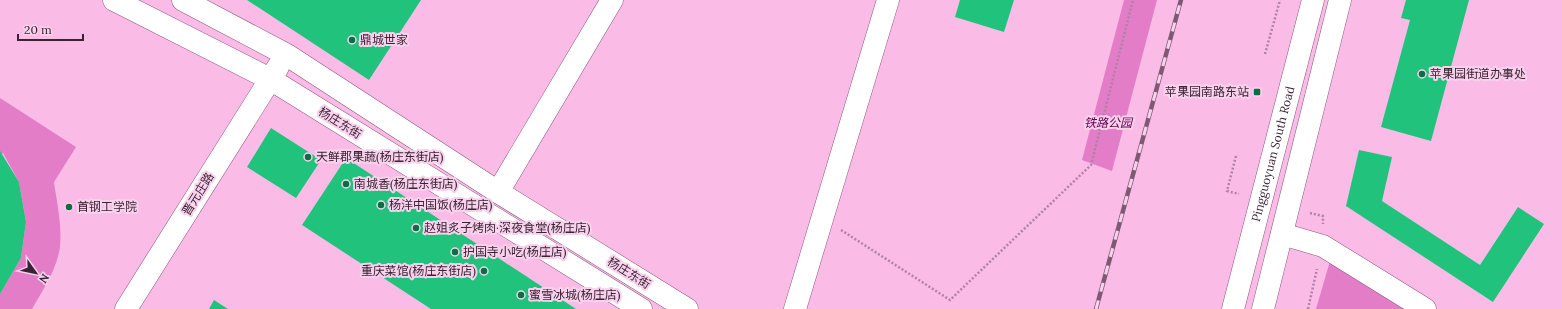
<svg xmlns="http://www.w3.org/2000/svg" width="1562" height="309" font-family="Lora,'Noto Sans SC',serif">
  <rect width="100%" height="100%" fill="#fabce7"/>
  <!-- green -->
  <path fill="#e37dc8" d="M1124,0h33l-45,171 -30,-11z
    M0,98l76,49 -22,35c3,21 8,43 6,65 -3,22 -17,43 -28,62h-32v-15l21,-36 5,-36 -7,-40 -16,-29 -3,4z
    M1330,261l76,48h-90z"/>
  <!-- building -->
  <path fill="#20c27c" d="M247,0h174l-52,80z
    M960,0h54l-10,32 -49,-15z
    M1406,0h63l-38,141 -50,-14 29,-107 -9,-2z
    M271,128l50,32 -25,38 -49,-31z
    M1359,150l33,7 -10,44 98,64 38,-58 26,17 -51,78 -147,-96z
    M0,151l19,31 7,40 -5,36 -21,36z
    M346,158l230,151h-145l-129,-84z
    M214,300l14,9h-19z"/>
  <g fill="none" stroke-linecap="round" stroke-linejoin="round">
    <!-- street casing -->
    <g stroke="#8c567d" stroke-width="23">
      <path id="street" d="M498,192l114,-192
        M1282,234l41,12 102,63
        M795,309l93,-309"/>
    </g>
    <!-- secondary casing -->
    <g stroke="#8c567d" stroke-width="23">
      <g id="secondary">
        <path d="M114,0l156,79 371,230"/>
        <path d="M183,0l104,55 211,137 189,117"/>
        <path d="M126,309l152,-242"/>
        <path id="s1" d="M1233,309l80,-309"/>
        <path d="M1263,309l77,-309"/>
      </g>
    </g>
    <!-- path -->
    <path stroke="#b081a2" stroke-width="2.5" stroke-dasharray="2 2" stroke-linecap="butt" d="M1265,54l15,-54
      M1236,156l-9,35 12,3
      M1310,213l13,3v8
      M841,230l109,70 141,-135 42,-165
      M1308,309l9,-40"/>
    <!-- street -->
    <use href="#street" stroke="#fff" stroke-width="22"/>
    <!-- secondary -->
    <use href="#secondary" stroke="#fff" stroke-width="22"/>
    <!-- rail casing -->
    <g stroke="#7e5973" stroke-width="4.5">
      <path id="rail" d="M1096,309l85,-309"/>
    </g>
    <!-- rail -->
    <use href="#rail" stroke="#f8d2ec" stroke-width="3" stroke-dasharray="9" stroke-linecap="butt"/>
  </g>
  <!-- markers -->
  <g fill="#0a6e44" stroke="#f8d2ec" stroke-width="1.5">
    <circle cx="352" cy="40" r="4"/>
    <circle cx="1422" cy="74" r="4"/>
    <rect x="1253" y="88" width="8" height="8" rx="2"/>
    <circle cx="308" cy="157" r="4"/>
    <circle cx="346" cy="184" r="4"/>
    <circle cx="381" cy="205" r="4"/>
    <circle cx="69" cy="207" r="4"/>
    <circle cx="416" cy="228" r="4"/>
    <circle cx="455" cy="252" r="4"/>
    <circle cx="484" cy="271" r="4"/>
    <circle cx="521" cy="295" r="4"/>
  </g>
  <g text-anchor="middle" stroke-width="4" stroke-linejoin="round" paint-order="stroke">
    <!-- poi labels -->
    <g font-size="12" fill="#3a2333" stroke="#f8d2ec" text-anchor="start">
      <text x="360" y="44">鼎城世家</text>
      <text x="1430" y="78">苹果园街道办事处</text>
      <text x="1249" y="96" text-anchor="end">苹果园南路东站</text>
      <text x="316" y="161">天鲜郡果蔬(杨庄东街店)</text>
      <text x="354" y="188">南城香(杨庄东街店)</text>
      <text x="389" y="209">杨洋中国饭(杨庄店)</text>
      <text x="77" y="211">首钢工学院</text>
      <text x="424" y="232">赵姐炙子烤肉·深夜食堂(杨庄店)</text>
      <text x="463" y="256">护国寺小吃(杨庄店)</text>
      <text x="476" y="275" text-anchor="end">重庆菜馆(杨庄东街店)</text>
      <text x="529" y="299">蜜雪冰城(杨庄店)</text>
    </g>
    <!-- street labels -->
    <g font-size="12" fill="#3a2333" stroke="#f8d2ec">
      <text transform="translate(340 123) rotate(32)" y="4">杨庄东街</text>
      <text dy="4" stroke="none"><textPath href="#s1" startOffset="160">Pingguoyuan South Road</textPath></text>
      <text transform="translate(198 194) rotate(-58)" y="4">晋元庄路</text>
      <text transform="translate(629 273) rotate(32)" y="4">杨庄东街</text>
    </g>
    <!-- park labels -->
    <g font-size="12" font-style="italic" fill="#660054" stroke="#f8d2ec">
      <text x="1108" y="127">铁路公园</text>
    </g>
  </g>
  <!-- north arrow -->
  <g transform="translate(36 273) rotate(123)" stroke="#f8d2ec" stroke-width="3" paint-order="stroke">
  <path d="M0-3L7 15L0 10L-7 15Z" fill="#3a2333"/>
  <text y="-6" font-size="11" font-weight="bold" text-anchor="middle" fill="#3a2333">N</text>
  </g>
  <!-- scale -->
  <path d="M18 34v6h65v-6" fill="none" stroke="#3a2333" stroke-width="2"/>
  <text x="24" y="34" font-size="12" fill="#3a2333" stroke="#f8d2ec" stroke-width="3" paint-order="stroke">20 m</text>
</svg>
